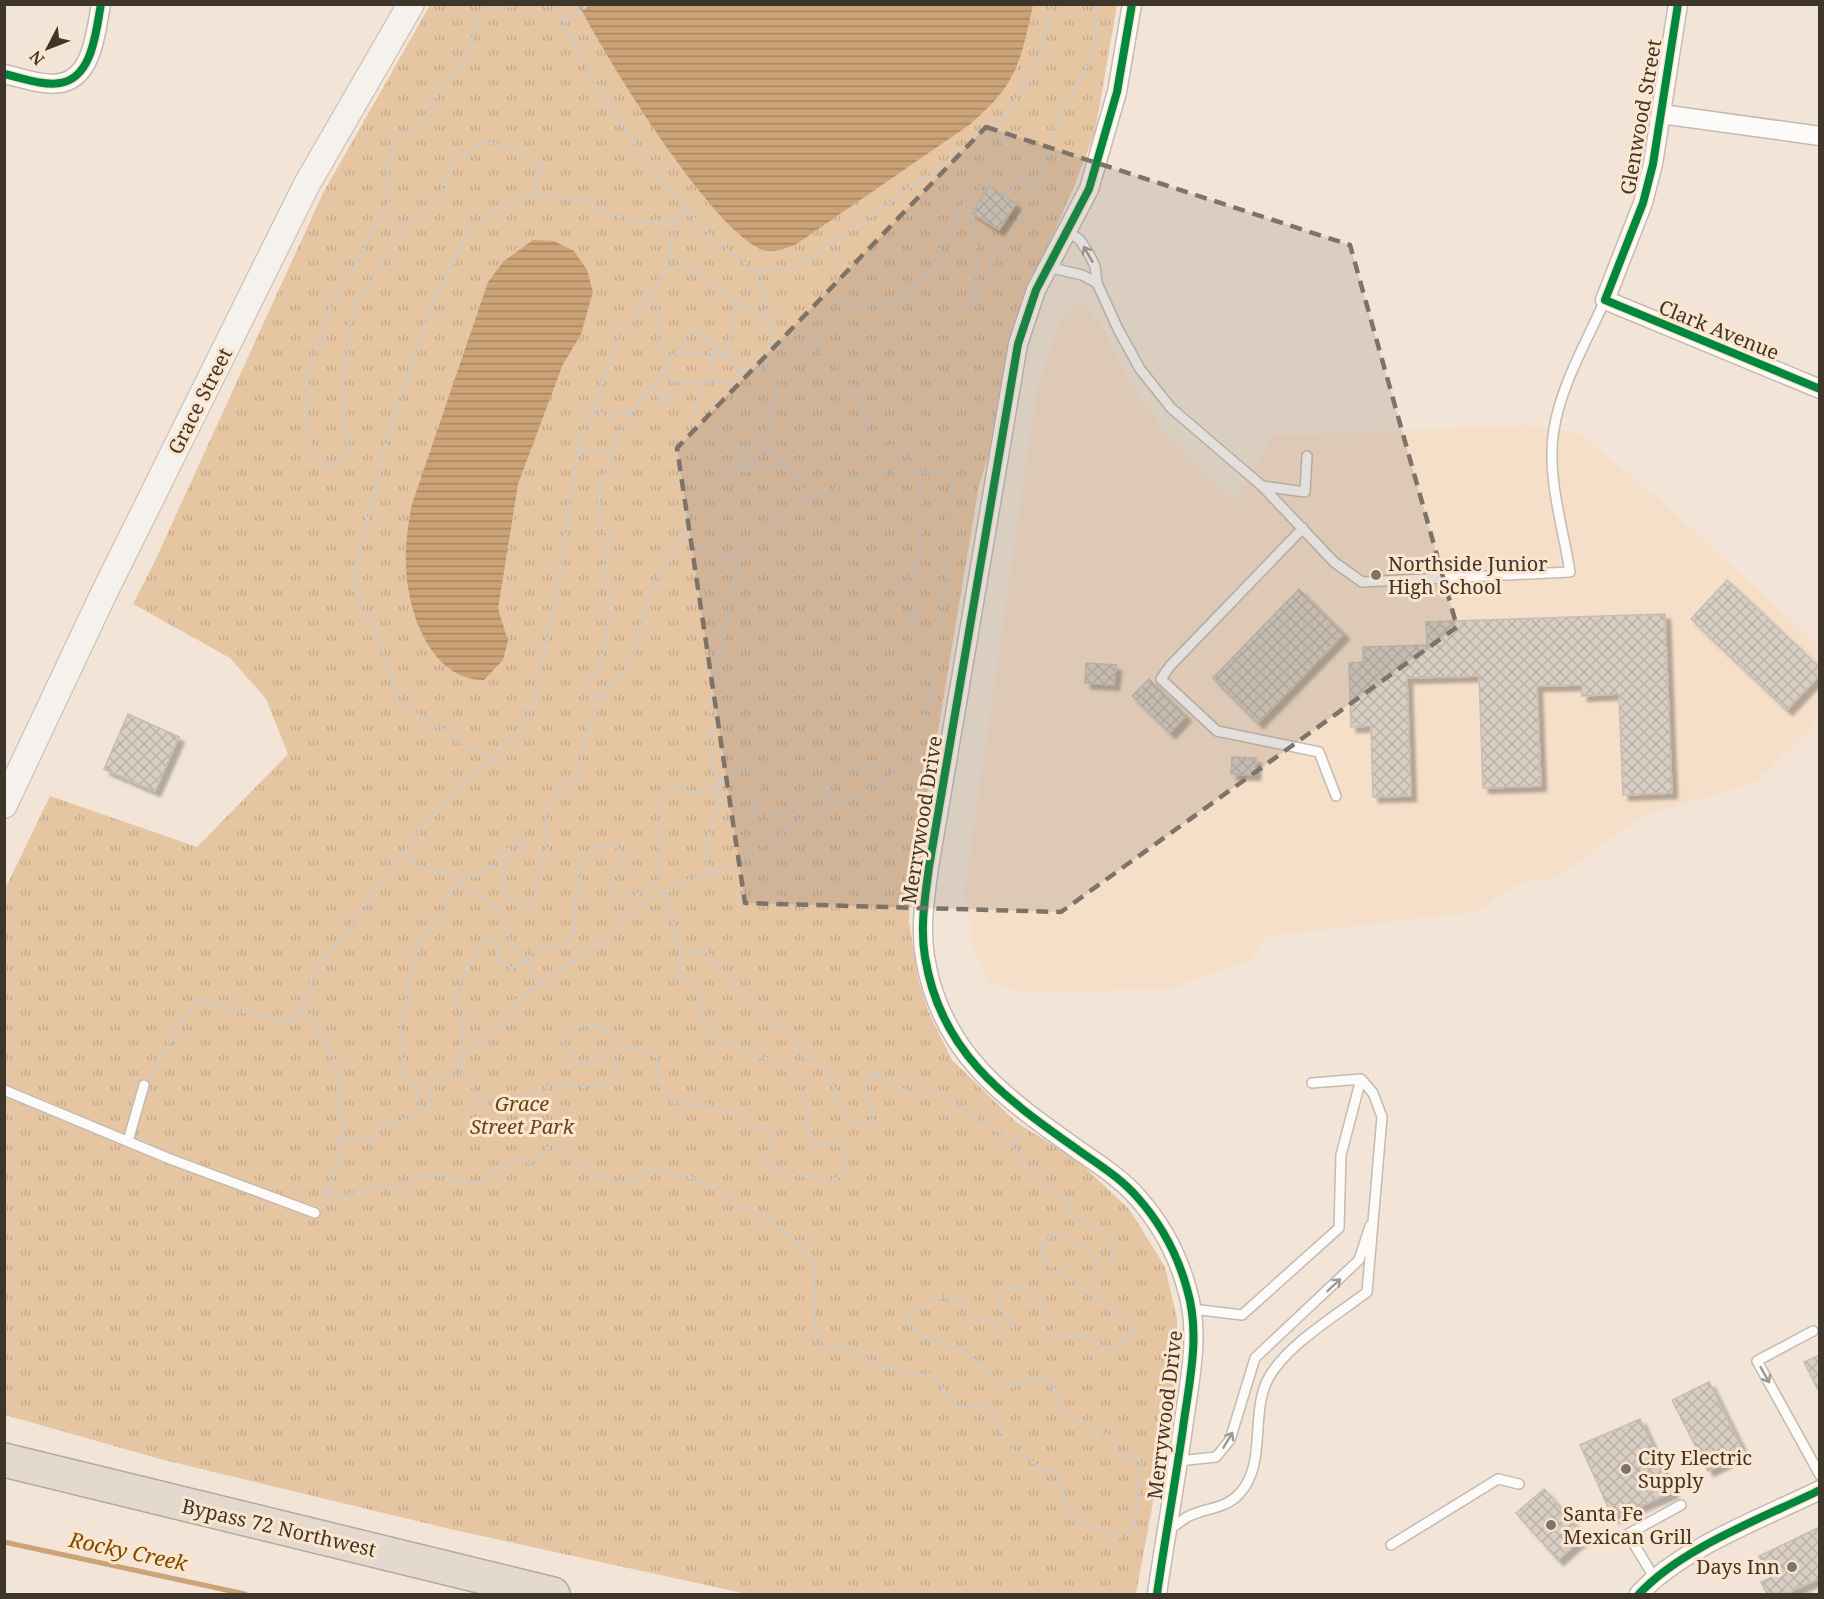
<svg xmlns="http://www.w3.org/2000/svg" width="1824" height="1599" font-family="'Noto Serif',serif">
  <defs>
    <pattern id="park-tufts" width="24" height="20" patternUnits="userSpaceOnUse" patternTransform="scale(1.5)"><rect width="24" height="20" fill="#e6c5a3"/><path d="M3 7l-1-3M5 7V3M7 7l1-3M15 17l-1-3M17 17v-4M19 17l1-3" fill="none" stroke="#c6aa8c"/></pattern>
    <pattern id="water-rules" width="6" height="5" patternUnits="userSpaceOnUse" patternTransform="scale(1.5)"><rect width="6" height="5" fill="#cba377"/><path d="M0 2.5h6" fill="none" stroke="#a68662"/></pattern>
    <pattern id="building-cross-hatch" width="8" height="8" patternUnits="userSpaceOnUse" patternTransform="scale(1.5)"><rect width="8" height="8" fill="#d8cec3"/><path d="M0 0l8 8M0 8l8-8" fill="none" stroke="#bab2a8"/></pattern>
    <filter id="shadow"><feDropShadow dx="5.5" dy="5.5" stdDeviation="1.5" flood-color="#0004"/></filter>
  </defs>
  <rect width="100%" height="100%" fill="#f2e5d8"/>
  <!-- built -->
  <path fill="#f5dfc9" d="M1078,300l23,25 31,60 30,44 73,71 38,-64 253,-11 53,8 86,71 154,142v66l-10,19 -53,51 -112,34 -90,62 -35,5 -42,29 -209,24 -16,23 -84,31 -146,2 -35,-10 -14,-37 -9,-52 74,-510 21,-59z"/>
  <!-- park -->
  <path fill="url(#park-tufts)" d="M430,5h687l-22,127 -21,55 -55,124 -26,130 -14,44 -69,413 -1,23 9,58 11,34 23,47 64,62 62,39 51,48 36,58 12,51v55l-41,221h-389l-297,-65 -290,-70 -155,-44 -1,-524 46,-95 147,51 91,-93 -22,-55 -36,-41 -97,-54 21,-41 169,-370z"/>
  <!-- water -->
  <path fill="url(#water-rules)" d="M579,5h454c-13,58 -16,80 -64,120l-174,120c-10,3 -20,8 -31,5 -49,-14 -161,-196 -185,-245z
    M533,240l21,1 20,10 13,19 6,22 -12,42 -18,30 -45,120 -20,125 10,32 -5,19 -19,20c-54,0 -77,-70 -78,-115 -1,-21 2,-41 6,-61l76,-222 15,-20z"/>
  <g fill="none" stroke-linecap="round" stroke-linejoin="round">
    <!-- stream -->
    <path stroke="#cba377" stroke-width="5" d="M4,1542l241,52"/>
  </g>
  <!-- building -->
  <path fill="url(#building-cross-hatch)" stroke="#c8bdb3" stroke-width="1.5" filter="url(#shadow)" d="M989,186l27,18 -17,26 -27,-17z
    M1727,580l93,88v7l-33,35 -96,-91z
    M1299,589l45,45 -86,89 -45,-45z
    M1665,614l7,179 -49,2 -4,-101 -37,2v-11l-45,1 4,100 -58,2 -4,-112 -72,2 4,118 -38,1 -2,-71 -20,1 -2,-64 14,-1v-15l64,-2 -1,-23z
    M1086,663l30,2 -2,20 -29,-2z
    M1149,679l37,37 -16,17 -38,-37z
    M128,714l51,23 -24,54 -51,-22z
    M1232,757l24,1 -1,17 -24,-1z
    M1820,1355v39l-16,-32z
    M1709,1382l35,71 -36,18 -36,-71z
    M1640,1419l33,73 -60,26 -33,-73z
    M1544,1489l41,47 -27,24 -42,-47z
    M1820,1527v51l-34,16h-19l-6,-12 9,-4 -11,-22z"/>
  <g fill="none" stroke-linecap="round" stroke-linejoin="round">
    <!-- lane casing -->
    <g stroke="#c4bab0" stroke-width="12">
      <path id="lane" d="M1067,231l13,9 9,14 6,12 2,17 21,46 22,40 31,39 91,78 72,76 28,20 208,-10c-7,-45 -24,-97 -16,-143 7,-44 33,-88 51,-129
        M1048,267l34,8 15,8
        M1262,486l43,6 2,-36
        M1303,528l-133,138 -9,13 56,52 102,21 17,44
        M4,1090l166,69 145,54
        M128,1141l16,-56
        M1192,1309l50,6 97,-87 2,-73 20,-76
        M1813,1331l-56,30 63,114
        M1178,1461l38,-4 14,-17 25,-82 104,-98 11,-34
        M1168,1530c7,-4 13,-9 19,-13 19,-10 38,-7 53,-24 27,-30 10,-79 28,-114 18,-34 68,-63 99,-87l15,-175 -9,-24 -12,-14 -49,4
        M1391,1545l107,-66 21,5
        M1655,1579l-27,-45 53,-29"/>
    </g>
    <!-- street casing -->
    <g stroke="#c4bab0" stroke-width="21">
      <path id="street" d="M1132,4l-15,88 -28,97 -53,101 -18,54 -89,523c-4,30 -9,61 -4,90 15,94 77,139 149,190 22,16 46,30 64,51 23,26 40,58 49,91 14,46 2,93 -4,139 -8,56 -18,111 -26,166
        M1678,4l-25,160 -10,39 -38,97 215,89
        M4,74c18,4 39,12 56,9 33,-5 36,-53 41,-79
        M1661,114l159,22
        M1639,1594c42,-46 124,-76 181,-104"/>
    </g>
    <!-- secondary casing -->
    <g stroke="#c4bab0" stroke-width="28">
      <path id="secondary" d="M4,805l99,-210 204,-411 104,-180"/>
    </g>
    <!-- highway casing -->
    <g stroke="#b7a898" stroke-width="36">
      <path id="highway" d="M4,1460l549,134"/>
    </g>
    <!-- path -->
    <path stroke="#cfcac6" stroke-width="3" stroke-dasharray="4.5 3" stroke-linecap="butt" d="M519,4c-14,5 -27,2 -40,8l-12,43 -32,43 -14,27 -22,14 -8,13 -5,18 3,10 1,22 -65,116 1,16 -19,36 3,28 -5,19 8,39 22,12 13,-21 -7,-64 7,-31v-25l7,-21 47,-75 39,-34 9,-32 33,-23 19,3 40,20 -8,31
      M556,4c30,69 59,115 105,174 29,37 56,71 99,94l34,-5 18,-9 186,-133 37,-53 18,-68
      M564,21l26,-17
      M1005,197l15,-16 15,-2
      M952,225c17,-45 67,-45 46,-100
      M669,254l100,70
      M760,272l13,69 3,4 38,2 17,13 18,20 20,48 33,26 21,7
      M905,293l25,20 29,34
      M649,296l12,18 -1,31 11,11
      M970,307l2,-21 7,-19 -8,-47 5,-5
      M970,312l22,-49 39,-65 34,-95 10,-13 19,-40 2,-46
      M814,347l16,-39 7,-8 23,10c25,-7 50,-15 68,-36 16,-20 10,-53 43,-54
      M712,352l3,31
      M677,353l45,-1
      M727,356l10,-54
      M739,368l-1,10 -6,4 -56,-1 -16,-3 11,-22 6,-3 16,-26 46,41 27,1 1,-15 6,-13
      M660 399a5 5 0 1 1 10 0a5 5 0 1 1-10 0Z
      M669,396l14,-14
      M592,410l18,8 11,-8 11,2 28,-34
      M695,412l2,-17 9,-13
      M737 451a5 5 0 1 1 10 0a5 5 0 1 1-10 0Z
      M746,448l21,-13
      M769,449c20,9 30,33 39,52
      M579,451l33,2 10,-27 10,-14
      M737,469l8,2 42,-7
      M681,539l22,10 8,7 12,1 15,11
      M723,557l21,-8
      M892,589c5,-2 12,-4 16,-8 17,-14 15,-88 12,-109
      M915,612l3,-28 -2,-15
      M906 619a7 7 0 1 1 14 0a7 7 0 1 1-14 0Z
      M603,697l-13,-4 -3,-6c19,-29 23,-65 21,-98 -1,-22 -9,-28 3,-49l-11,-20 -2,-35 10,-13 4,-19
      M490,760l-89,-56 -24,-69 -25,-52 40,-165 41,-114 36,-76 52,-32 55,2 57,25 41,-3 15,-5
      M826,809l5,-14v-13
      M405,850c6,21 31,18 47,26 5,3 9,9 14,12 19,13 29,14 42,36 -4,17 14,29 22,42 4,6 5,13 6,19
      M664,893l19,65
      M301,1009l11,8 29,58 -3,32 7,18 -6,14 3,14 -20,49
      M150,1075l46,-75 93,22 12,-13 14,-36 108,-146 39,-44 28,-23 30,-30 16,-38 23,-113 20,-135 38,-101 50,-74 7,-49
      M417,1110l2,-17 -13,-17 -6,-53 8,-28v-13l12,-41 15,-21 11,-10 3,-16 10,-11 37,-18 18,-23 7,-3 4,5 -17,18 -7,24 18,21h8c13,-15 13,-30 12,-49l9,-9c0,-7 -1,-13 -2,-20 -2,-24 12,-39 31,-52l12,-52 9,-15 7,-22 6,-7 9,-4 11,-15 17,-65 31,-55 6,-15 2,-14 13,-21 69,-43c-4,-30 5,-39 10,-67l-13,-13
      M339,1139l12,-2 21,6 8,-15 30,-10 7,-8 10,-1 5,-28 20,-8 16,-22 16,-10 8,-11c15,-1 24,-15 24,-30l95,-64 15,-20 18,-12 40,-22 50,-16 67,-47 54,-21 34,-22 28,-15 15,-4
      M1012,1144l11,-12
      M328,1191c15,11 28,-1 43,-4 8,-1 18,2 26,4l18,-16 25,-1 22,8h22l14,-13 18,-7h18c4,-4 8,-10 13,-13 16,-11 32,17 44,22 10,4 16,4 25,11l20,-1 9,-9 8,-2 38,8 24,9 22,18 34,16 29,23 14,21 1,68 10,13 31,2 15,16 11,5 13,-1 21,8 14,-2 10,9 11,22 9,2 24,-2c15,11 15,34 29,45 10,9 22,11 32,21h10c10,16 6,31 20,43v5l41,18c6,0 13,-2 16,-8 6,-9 7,-51 9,-65l-3,-5 -16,-4 -12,-18 -47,-24 -12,-33c-22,-7 -32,8 -44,6 -16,-4 -27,-24 -40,-32 -17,-12 -49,-13 -60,-32l5,-9 31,-17 15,4 15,22 12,-1 24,9 5,-6 -13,-12 1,-16 7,-6 18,-1 14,14 15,29 10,5 17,-1 28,16 6,-1 3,-7 13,-10 -6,-16h-6l-72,-54 -8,-12 1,-10 14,-10 33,18 8,13 6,2 6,-4 4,-12 -6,-17 -7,-5 -24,-6 -4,-3 -4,-15 -26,-22 -42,-49 -41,-24 -33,-24 -11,12 -32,-16 -7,-7 -12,5 5,29 4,12 -5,7c-28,0 -29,-36 -42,-54 -5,-8 -15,-12 -24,-16l-8,-18 -43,-32 -21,-28 -18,-17 -4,-8 -10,-4 -15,9 -7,12 4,7 17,7 3,7 -2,19 15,29 65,24 22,21 6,12v27l10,21 8,3 9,-4 7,1c6,12 8,37 -13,36 -6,-1 -12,-3 -18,-4 -17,-3 -30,-3 -43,-16l8,-28 -20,-7 -13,-14h-21l-13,-7 -25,1 -10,-4 -13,-18 -2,-26 -4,-6 -25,-2 -10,-5 -17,-18c-16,-2 -29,0 -38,13 2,15 11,22 25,25l15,-8h8c7,8 7,13 6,23l-7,5 -28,3 -25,-4 -29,13 -33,6 -18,-10 -15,-19 -2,-20 5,-32 -10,-30 27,-49 8,-4 9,3 -2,14 3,8 13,6 12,-8 14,-17 17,4 9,-3 10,-16 -1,-23 6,-19 -1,-21 8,-14 16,-7 15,2 8,15 -1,6 -12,8c-3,10 -3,15 6,21l17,-2 19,-10 5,-11 -3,-14 5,-17 -1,-43 5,-9 17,-4 8,6c7,-1 18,-1 23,-5 17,-12 27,-33 46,-5l-6,25 4,7 7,2 22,-5 18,-18 7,-5 13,-1 17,-16 25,-4 13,-6 9,-10 22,-16 11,-15 8,-19 4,-53 13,-68 4,-47 -4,-20 5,-24 -2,-11 -9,-6 -44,-3 -39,8 -46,22 -61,38 -11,19 -30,143 3,71 6,12 1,23 -14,40 1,26"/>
    <!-- lane -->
    <use href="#lane" stroke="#fdfbf9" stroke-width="9"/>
    <!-- street -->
    <use href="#street" stroke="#fdfbf9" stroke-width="18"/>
    <!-- secondary -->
    <use href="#secondary" stroke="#f5f1ec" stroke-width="26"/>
    <!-- highway -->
    <use href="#highway" stroke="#e3d9ce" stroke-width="33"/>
    <!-- cycleway casing -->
    <g stroke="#fce5cd" stroke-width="11">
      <path id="cycleway" d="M1132,4l-15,88 -28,97 -53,101 -18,54 -89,523c-4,30 -9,61 -4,90 15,94 77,139 149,190 22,16 46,30 64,51 23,26 40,58 49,91 14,46 2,93 -4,139 -8,56 -18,111 -26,166
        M1678,4l-25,160 -10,39 -38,97 215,89
        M4,74c18,4 39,12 56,9 33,-5 36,-53 41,-79
        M1639,1594c42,-46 124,-76 181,-104"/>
    </g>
    <!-- cycleway -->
    <use href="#cycleway" stroke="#00873e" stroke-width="8"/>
  </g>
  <!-- one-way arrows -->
  <defs><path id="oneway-shaft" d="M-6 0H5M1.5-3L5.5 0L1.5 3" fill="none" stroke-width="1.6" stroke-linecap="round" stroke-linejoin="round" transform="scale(1.5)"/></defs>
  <g stroke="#9e9892">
    <use href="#oneway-shaft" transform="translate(1088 254) rotate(-120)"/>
    <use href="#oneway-shaft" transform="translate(1334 1285) rotate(-43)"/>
    <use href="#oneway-shaft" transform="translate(1765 1375) rotate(61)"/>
    <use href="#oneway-shaft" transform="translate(1228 1440) rotate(-59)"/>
  </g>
  <!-- marked area -->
  <path fill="#7d7368" fill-opacity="0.2" stroke="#7d7368" stroke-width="4.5" stroke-dasharray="12 8" stroke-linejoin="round" d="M986,127l364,118 107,382 -396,285 -316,-9 -68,-455z"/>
  <!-- markers -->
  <g fill="#7d7368" stroke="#fce5cd" stroke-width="2">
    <circle cx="1376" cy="575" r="6"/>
    <circle cx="1626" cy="1469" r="6"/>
    <circle cx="1551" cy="1525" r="6"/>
    <circle cx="1792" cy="1567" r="6"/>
  </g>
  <g text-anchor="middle" stroke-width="6" stroke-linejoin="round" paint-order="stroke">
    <!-- street labels -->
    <g font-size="20" fill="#3e352b" stroke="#fce5cd">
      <text transform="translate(1641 117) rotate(-80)" y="7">Glenwood Street</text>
      <text transform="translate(1719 330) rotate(22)" y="7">Clark Avenue</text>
      <text transform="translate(200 401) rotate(-63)" y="7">Grace Street</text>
      <text transform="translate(922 820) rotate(-81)" y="7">Merrywood Drive</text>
      <text transform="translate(1165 1415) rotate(-83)" y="7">Merrywood Drive</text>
      <text transform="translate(279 1528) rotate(13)" y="7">Bypass 72 Northwest</text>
    </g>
    <!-- poi labels -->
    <g font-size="20" fill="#3e352b" stroke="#fce5cd" text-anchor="start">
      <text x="1388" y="571">Northside Junior<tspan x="1388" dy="23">High School</tspan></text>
      <text x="1638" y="1465">City Electric<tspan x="1638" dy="23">Supply</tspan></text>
      <text x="1563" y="1521">Santa Fe<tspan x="1563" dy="23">Mexican Grill</tspan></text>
      <text x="1780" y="1574" text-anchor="end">Days Inn</text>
    </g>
    <!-- park labels -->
    <g font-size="20" font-style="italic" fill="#674317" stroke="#fce5cd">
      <text x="522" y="1111">Grace<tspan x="522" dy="23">Street Park</tspan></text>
    </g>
    <!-- water labels -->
    <g font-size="21" font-style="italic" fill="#7c4b00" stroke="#fce5cd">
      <text transform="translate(128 1552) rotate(12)" y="7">Rocky Creek</text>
    </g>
  </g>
  <!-- border -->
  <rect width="1824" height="1599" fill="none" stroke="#3e352b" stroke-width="12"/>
  <!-- north arrow -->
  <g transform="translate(48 48) rotate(228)" stroke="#fce5cd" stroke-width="4.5" paint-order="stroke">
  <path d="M0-4.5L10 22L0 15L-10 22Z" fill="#3e352b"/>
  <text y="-9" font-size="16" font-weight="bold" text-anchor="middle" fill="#3e352b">N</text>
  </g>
</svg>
